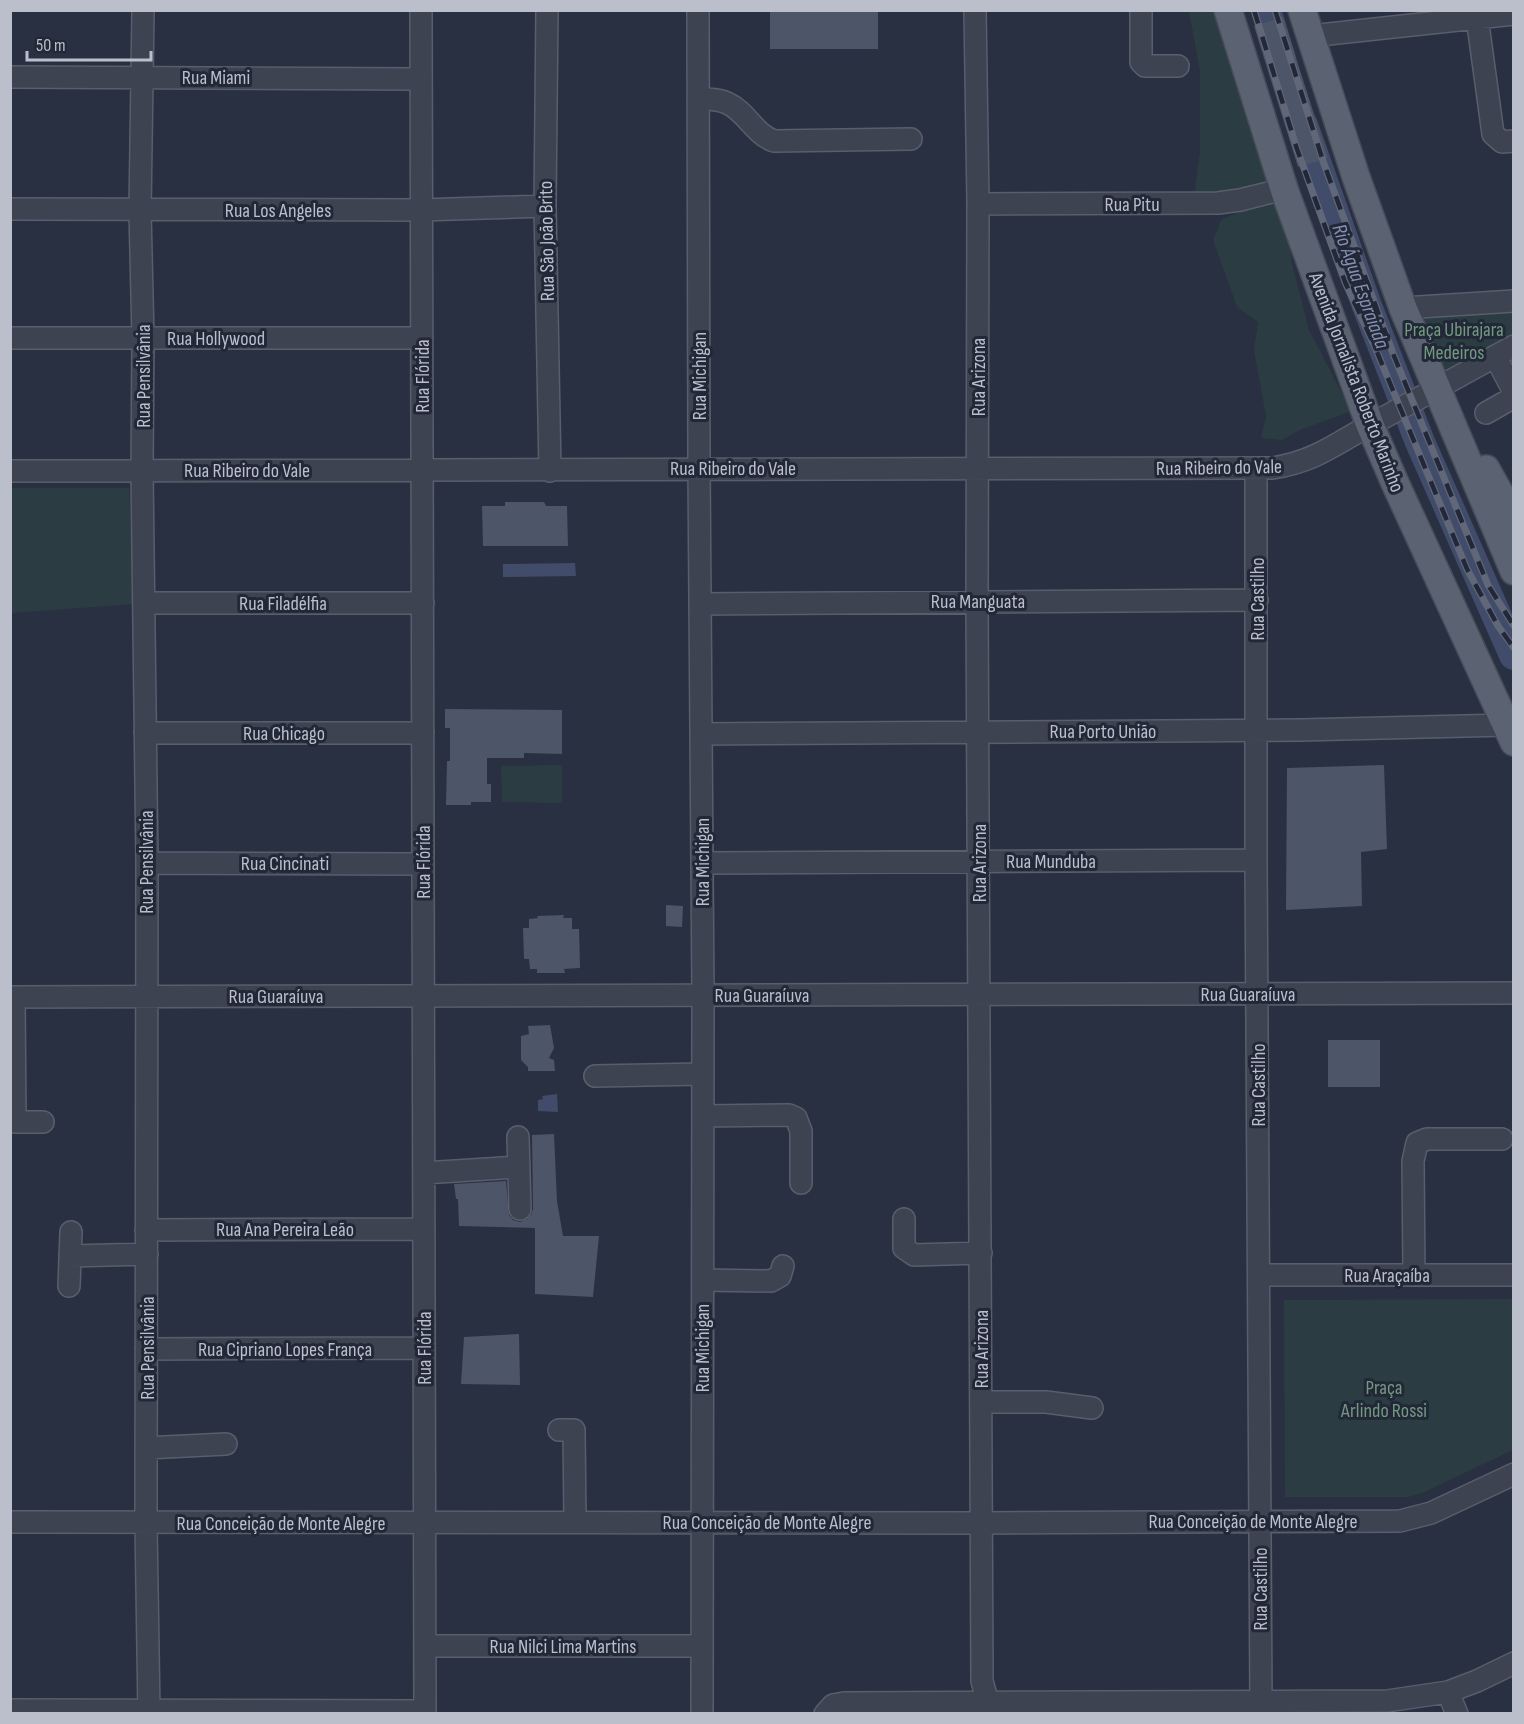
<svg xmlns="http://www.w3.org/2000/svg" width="1524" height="1724" font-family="'Sofia Sans Condensed',sans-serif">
  <rect width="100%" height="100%" fill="#293041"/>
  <!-- green -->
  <path fill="#2b3d42" d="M1189,11h35l46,176 -69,12 -6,-8 5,-39v-81z
    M1285,192l7,72 17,66 42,81 -51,19 -18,10 -21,-2 5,-22 -12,-66 4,-28 -21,-15 -24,-67 8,-20z
    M1513,303v42l-76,43 -32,-78z
    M11,488h118l5,116 -123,9z
    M562,765v38l-60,-1 -1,-36z
    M1513,1299v151l-91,43 -14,4h-123l-1,-197z"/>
  <!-- water -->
  <path fill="#404c69" d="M575,563l1,13 -73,1v-13z
    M557,1094l1,18 -20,-1v-11l5,-1 -1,-3z"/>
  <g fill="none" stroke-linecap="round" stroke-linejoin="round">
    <!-- river -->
    <path stroke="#404c69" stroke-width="30" d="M1266,10l15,49
      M1303,125l64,181 53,136 94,213"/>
  </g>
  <!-- building -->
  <path fill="#4d5568" d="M770,10h108v39h-108z
    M1283,17l45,141 -30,9 -44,-141z
    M505,502h39l2,4h21l1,40h-85l-1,-40h23z
    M445,709l117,1v44l-38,-1v5h-37v26h4v18h-20v3h-25l1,-44h3v-33h-5z
    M1384,765l3,84 -26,3 1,54 -76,4 1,-142z
    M666,905l17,1 -1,21 -16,-1z
    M564,915l-1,3h9v11h7l1,39 -16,1 1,4h-28v-4h-7l-1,-10h-5l-1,-31h6v-9l9,-1 -1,-2z
    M550,1025l4,23 -5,10 5,2 1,11h-27v-4l-7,-7v-24l8,-2 -1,-8z
    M1328,1040h52v47h-52z
    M554,1134l3,67 6,35h36l-6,61 -58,-3v-66l-76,-2 -1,-27h-2l-2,-15 52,-3 3,34 4,5 7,2 7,-3 4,-4 2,-6 -1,-74z
    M519,1334l1,51 -59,-1 3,-47z"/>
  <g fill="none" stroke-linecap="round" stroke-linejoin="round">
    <!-- minor casing -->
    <g stroke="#585e6b" stroke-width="24">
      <path id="minor" d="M143,10l-3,201 3,127 -1,132 5,393 -1,660 3,191
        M421,10l4,1704
        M547,10l-2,196 5,265
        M698,10l1,458 4,528 -1,718
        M975,10l3,194 -1,396 5,1081 9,33
        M1141,10v52l4,4h33
        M1477,17l16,117 9,8 12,-1
        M1310,36l204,-22
        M10,77l411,2
        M698,98c9,1 20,1 29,5 19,8 27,31 47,38l137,-2
        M978,204l240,-1 22,-3 44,-11
        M10,209l411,1 124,-4
        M1403,308l111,-7
        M10,338h412
        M1495,356l19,36
        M1486,413l28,-16
        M1256,468v392l5,842
        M10,471l1263,-3c43,-7 62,-24 99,-44 47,-26 95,-52 142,-78
        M144,603h279
        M700,604l557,-4
        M145,733h278
        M701,734l600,-4 205,-5
        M147,863l276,1
        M702,863l554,-3
        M10,997l1504,-4
        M14,997l1,125h28
        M595,1076l108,-2
        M703,1116l86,-1 7,3 5,13v52
        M518,1137l2,72
        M424,1173l95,-6
        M904,1219v29l10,7 67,-2
        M146,1230l278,-1
        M70,1256l77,-2
        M1260,1275h254
        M1414,1275l-1,-114 4,-18 10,-4h75
        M703,1280l68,1 9,-5 3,-10
        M69,1286l2,-54
        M146,1349l278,-1
        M981,1402h65l46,6
        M559,1430h15l1,92
        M146,1448l80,-4
        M10,1522l971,1 419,-2 31,-8 83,-39
        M425,1646h277
        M1448,1692l9,22
        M10,1710l415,1
        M825,1714l8,-9 11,-2 543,-2 61,-9 29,-11 37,-18"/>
    </g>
    <!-- major casing -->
    <g stroke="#474c5a" stroke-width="30">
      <path id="major" d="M1228,10l57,182 85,233 25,58 119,259
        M1302,10l54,167 47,131 111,263
        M1486,469l28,50"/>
    </g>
    <!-- minor -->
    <use href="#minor" stroke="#3d4351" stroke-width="21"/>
    <!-- major -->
    <use href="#major" stroke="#5b6271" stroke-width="27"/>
    <!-- rail casing -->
    <g stroke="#5f6778" stroke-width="7">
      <path id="rail" d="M1254,10l43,139 48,133 30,65 92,222 31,57 16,22
        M1275,10l48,151 71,195 94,229 26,41"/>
    </g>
    <!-- rail -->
    <use href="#rail" stroke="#222837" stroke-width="4.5" stroke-dasharray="14" stroke-linecap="butt"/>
  </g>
  <g text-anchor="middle" stroke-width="6" stroke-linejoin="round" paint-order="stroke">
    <!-- street labels -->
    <g font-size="20" fill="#babfcb" stroke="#222837">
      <text x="216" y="84">Rua Miami</text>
      <text x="1132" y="211">Rua Pitu</text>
      <text x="278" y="217">Rua Los Angeles</text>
      <text transform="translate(546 241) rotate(-91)" y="7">Rua São João Brito</text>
      <text x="216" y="345">Rua Hollywood</text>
      <text transform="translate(143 376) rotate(-90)" y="7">Rua Pensilvânia</text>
      <text transform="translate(422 376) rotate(-90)" y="7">Rua Flórida</text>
      <text transform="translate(699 376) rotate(-90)" y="7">Rua Michigan</text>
      <text transform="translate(978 377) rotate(-90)" y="7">Rua Arizona</text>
      <text transform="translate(1357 382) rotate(69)" y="7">Avenida Jornalista Roberto Marinho</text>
      <text transform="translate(1219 467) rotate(-1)" y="7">Rua Ribeiro do Vale</text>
      <text x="733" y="475">Rua Ribeiro do Vale</text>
      <text x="247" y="477">Rua Ribeiro do Vale</text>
      <text transform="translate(1257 599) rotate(-90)" y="7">Rua Castilho</text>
      <text x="978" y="608">Rua Manguata</text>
      <text x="283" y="610">Rua Filadélfia</text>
      <text x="1103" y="738">Rua Porto União</text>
      <text x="284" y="740">Rua Chicago</text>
      <text x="1051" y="868">Rua Munduba</text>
      <text transform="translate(146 862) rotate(-90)" y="7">Rua Pensilvânia</text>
      <text transform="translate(423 862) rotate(-90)" y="7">Rua Flórida</text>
      <text transform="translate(702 862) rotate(-90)" y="7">Rua Michigan</text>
      <text x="285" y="870">Rua Cincinati</text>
      <text transform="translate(979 863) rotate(-90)" y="7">Rua Arizona</text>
      <text x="1248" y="1001">Rua Guaraíuva</text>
      <text x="762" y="1002">Rua Guaraíuva</text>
      <text x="276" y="1003">Rua Guaraíuva</text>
      <text transform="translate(1258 1085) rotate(-90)" y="7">Rua Castilho</text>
      <text x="285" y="1236">Rua Ana Pereira Leão</text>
      <text x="1387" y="1282">Rua Araçaíba</text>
      <text transform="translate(147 1348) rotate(-90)" y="7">Rua Pensilvânia</text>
      <text transform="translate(424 1348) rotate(-90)" y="7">Rua Flórida</text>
      <text transform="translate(702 1348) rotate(-90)" y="7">Rua Michigan</text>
      <text x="285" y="1356">Rua Cipriano Lopes França</text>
      <text transform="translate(981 1349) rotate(-90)" y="7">Rua Arizona</text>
      <text x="1253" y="1528">Rua Conceição de Monte Alegre</text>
      <text x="767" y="1529">Rua Conceição de Monte Alegre</text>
      <text x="281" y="1530">Rua Conceição de Monte Alegre</text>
      <text transform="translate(1260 1589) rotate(-90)" y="7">Rua Castilho</text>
      <text x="563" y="1653">Rua Nilci Lima Martins</text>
    </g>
    <!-- park labels -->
    <g font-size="20" fill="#739a80" stroke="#222837">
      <text x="1454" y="336">Praça Ubirajara<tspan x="1454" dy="23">Medeiros</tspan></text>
      <text x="1384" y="1394">Praça<tspan x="1384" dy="23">Arlindo Rossi</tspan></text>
    </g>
    <!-- water labels -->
    <g font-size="21" font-style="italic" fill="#8491b0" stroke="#222837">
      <text transform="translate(1361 286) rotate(70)" y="7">Rio Água Espraiada</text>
    </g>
  </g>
  <!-- border -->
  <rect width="1524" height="1724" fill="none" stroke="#babfcb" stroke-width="24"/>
  <!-- scale -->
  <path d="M27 51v9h124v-9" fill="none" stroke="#babfcb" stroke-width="3"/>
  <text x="36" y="51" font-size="18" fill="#babfcb" stroke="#222837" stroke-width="4.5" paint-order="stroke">50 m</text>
</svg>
